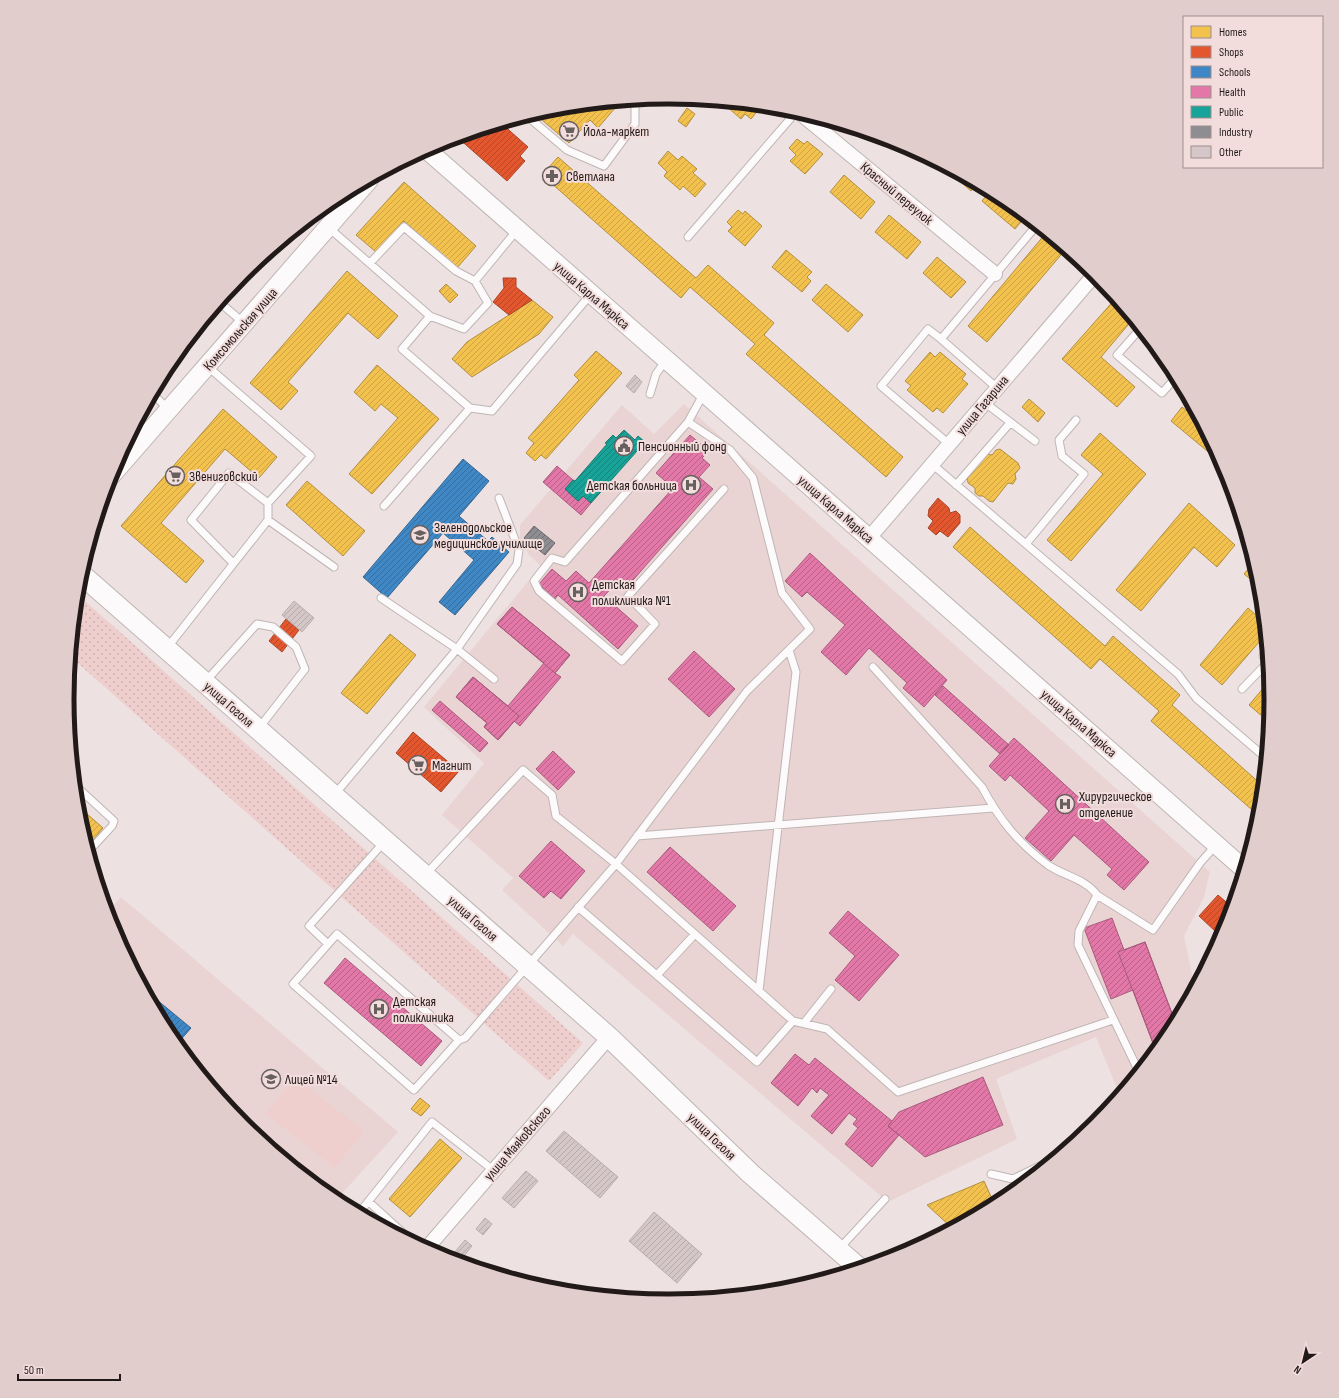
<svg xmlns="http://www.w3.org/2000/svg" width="1339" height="1398" font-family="'Sofia Sans Condensed',sans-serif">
  <defs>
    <pattern id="grass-dots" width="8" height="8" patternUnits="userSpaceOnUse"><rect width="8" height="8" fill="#eecfce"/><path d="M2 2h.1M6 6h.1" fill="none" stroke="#ccb1b0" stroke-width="1.8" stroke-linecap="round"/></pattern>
    <pattern id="homes-hatch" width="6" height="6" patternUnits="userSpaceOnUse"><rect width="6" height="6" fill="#f2c14e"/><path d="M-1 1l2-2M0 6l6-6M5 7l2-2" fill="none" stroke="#cfa544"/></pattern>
    <pattern id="shops-hatch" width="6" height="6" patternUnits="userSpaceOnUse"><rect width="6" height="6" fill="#e4572e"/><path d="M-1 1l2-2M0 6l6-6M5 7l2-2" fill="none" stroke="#b84726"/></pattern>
    <pattern id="schools-hatch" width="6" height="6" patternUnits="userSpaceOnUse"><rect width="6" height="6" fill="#3f88c5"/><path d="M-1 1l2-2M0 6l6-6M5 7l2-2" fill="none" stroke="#346e9f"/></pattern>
    <pattern id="health-hatch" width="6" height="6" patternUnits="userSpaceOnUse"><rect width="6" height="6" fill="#e377a8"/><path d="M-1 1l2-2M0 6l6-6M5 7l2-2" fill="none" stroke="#b86188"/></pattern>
    <pattern id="public-hatch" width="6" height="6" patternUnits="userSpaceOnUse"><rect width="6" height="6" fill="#17a398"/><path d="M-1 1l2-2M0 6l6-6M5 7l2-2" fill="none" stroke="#14847b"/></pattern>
    <pattern id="industry-hatch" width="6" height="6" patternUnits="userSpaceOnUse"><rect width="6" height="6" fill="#8d8d92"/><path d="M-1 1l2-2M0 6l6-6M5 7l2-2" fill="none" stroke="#737276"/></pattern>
    <pattern id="building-hatch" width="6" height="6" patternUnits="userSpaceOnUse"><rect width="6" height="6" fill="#d5c7c7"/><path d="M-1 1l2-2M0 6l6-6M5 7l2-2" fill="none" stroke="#b7aaaa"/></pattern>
  </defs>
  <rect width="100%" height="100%" fill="#ede1e1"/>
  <!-- built -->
  <path fill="#ead4d3" d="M684,404l526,468 -6,25 -20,39 11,53 -25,45 -50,62 -24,-59 -100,42 21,60 -129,63 -315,-268 -10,12 -61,-56 11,-12 -71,-63 42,-52 -60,-56 117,-141 -12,-11 -9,-16v-14l102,-120 32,29z
    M121,897l277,235 -62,68 -93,-75 -75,-91 -55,-105 -5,-17z"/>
  <!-- grass -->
  <path fill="url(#grass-dots)" d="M77,594l506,449 -34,38 -478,-424z"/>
  <!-- garden -->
  <path fill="#eecfce" d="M295,1077l69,54 -29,37 -69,-54z"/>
  <!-- homes -->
  <path fill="url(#homes-hatch)" stroke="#b38f3e" d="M621,101l-23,27 -8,-8 -21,23 -27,-23 11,-12z
    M727,102l28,3 4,4 -8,10 -6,-5 -4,5 -16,-14z
    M687,108l8,6 -9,13 -8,-6z
    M797,139l7,5 3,-3 16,13 -18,20 -15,-13 6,-6 -7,-7z
    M668,151l10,9 4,-4 15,13 -4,4 13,11 -11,13 -12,-11 -3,4 -16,-14 3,-4 -9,-9z
    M558,157l138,121 12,-13 66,58 -10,12 139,122 -17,20 -140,-123 9,-10 -65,-57 -9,11 -139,-123z
    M939,163l38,21 -6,7z
    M844,175l31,27 -14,17 -31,-27z
    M404,182l72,64 -19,22 -53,-47 -28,31 -20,-17z
    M990,191l14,7 22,18 -11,13 -33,-28z
    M738,210l5,4 2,-3 17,15 -17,20 -17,-15 4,-4 -5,-5z
    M889,215l32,27 -14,17 -32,-27z
    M1046,233l20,16 -79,93 -19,-16z
    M786,250l26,22 -5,5 4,4 -9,11 -30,-25z
    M937,257l29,25 -15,16 -28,-25z
    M347,271l51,45 -20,23 -30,-26 -60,69 10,9 -17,19 -31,-27z
    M446,284l12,11 -8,8 -11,-12z
    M826,284l37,31 -15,17 -36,-32z
    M1116,298l17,21 -32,38 34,30 -18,20 -55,-48z
    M532,300l21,17 -14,17 -67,43 -20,-18 15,-17z
    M596,351l26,22 -76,86 -5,-4 -6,6 -9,-8 8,-10 -6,-5 51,-58 -5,-5z
    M930,352l5,5 5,-5 26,22 -4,5 6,5 -25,29 -6,-5 -4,4 -26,-22 4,-4 -6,-5z
    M377,365l62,54 -67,75 -23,-20 49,-56 -17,-14 -6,7 -21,-19z
    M1029,399l16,14 -7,9 -16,-15z
    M1182,407l20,16 22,42 -53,-44z
    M223,409l54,48 -18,21 -34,-29 -64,74 43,38 -18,22 -65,-57z
    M1100,433l46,41 -75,87 -24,-21 56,-66 -22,-19z
    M1000,449l18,14 2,5 -5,6 1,5 -3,5 -5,-1 -15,19 -4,-1 -6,-5h-4l-4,-3v-5l-7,-5 -1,-7 19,-22 6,1 4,-5z
    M307,481l58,50 -22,25 -57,-51z
    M1189,503l46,42 -18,22 -23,-20 -53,64 -25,-21z
    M970,527l135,119 8,-10 67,59 -8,10 91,81 -3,31 -109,-96 8,-10 -59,-52 -9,10 -138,-122z
    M1254,562l5,14 -5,6 -10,-8z
    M1248,608l16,14 2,12 -44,51 -22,-20z
    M390,634l26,21 -49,59 -26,-21z
    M1270,680l2,19 -2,24 -21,-18z
    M77,805l26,23 -15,18 -9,-30z
    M420,1098l10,8 -9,10 -10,-7z
    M440,1139l22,19 -52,59 -21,-18z
    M984,1181l9,20 22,-10 -11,9 -52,28 -25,-23z"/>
  <!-- shops -->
  <path fill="url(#shops-hatch)" stroke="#aa4528" d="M501,123l27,24 -8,9 5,5 -18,20 -50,-44z
    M503,278h13v9l16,13 -23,15 -16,-13 11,-14z
    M938,498l11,10 1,5 6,-2 4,4v8l-12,14 -8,-6 -4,4 -8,-7 5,-7 -5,-5 1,-7z
    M286,619l13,11 -17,22 -13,-11z
    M413,732l46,39 -18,21 -45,-39z
    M1218,895l15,13 -2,4 -16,19 -16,-15z"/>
  <!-- schools -->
  <path fill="url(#schools-hatch)" stroke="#366791" d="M463,459l26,22 -30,35 29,25 4,-4 17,15 -54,63 -16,-13 35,-42 -31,-27 -56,65 -24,-21z
    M145,990l46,38 -14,16 -9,-10z"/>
  <!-- health -->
  <path fill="url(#health-hatch)" stroke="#a95b7d" d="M690,435l19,16 -7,7 8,7 -11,12 14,12 -87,99 -8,-7 -14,15 34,30 -20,23 -60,-54 -3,4 -16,-15 13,-15 14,12 10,-10 13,12 84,-95 -17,-15z
    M557,466l16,14 -8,9 13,12 5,-5 8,7 -10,12 -38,-33z
    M810,553l137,127 -23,27 -21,-19 4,-5 -38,-35 -23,27 -25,-23 24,-27 -38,-33 -5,5 -17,-16z
    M512,607l58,48 -15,18 -58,-49z
    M512,607l58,48 -15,18 6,4 -41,49 -6,-5 -16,19 -14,-13 3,-4 -31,-26 17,-20 35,29 36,-43 -47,-39z
    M694,651l41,38 -26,28 -41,-38z
    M473,677l46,39 -21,24 -14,-13 3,-4 -31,-26z
    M943,686l66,59 -9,9 -65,-59z
    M440,701l48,42 -8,9 -48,-42z
    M1014,738l135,124 -25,28 -17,-15 5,-6 -38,-34 -23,26 -26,-23 24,-27 -39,-36 -5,6 -16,-15z
    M553,751l22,21 -17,18 -22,-21z
    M551,841l34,30 -24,28 -10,-8 -7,7 -25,-22z
    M670,847l66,59 -23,25 -66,-59z
    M848,911l51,44 -40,46 -24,-21 20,-24 -26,-23z
    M1112,918l12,32 21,-8 31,82 -6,10 -14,17 -23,-61 -22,9 -27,-71z
    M1145,942l31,82 -6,10 -14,17 -38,-99z
    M345,958l97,83 -21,25 -97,-83z
    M795,1054l14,11 6,-7 77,63 -4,5 11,9 -27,32 -27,-23 13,-16 -5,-4 4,-5 -8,-6 -17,21 -21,-18 18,-21 -9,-7 -3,5 -5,-5 -14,18 -27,-23z
    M983,1077l20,48 -78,32 -37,-31 11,-14z"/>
  <!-- public -->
  <path fill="url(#public-hatch)" stroke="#1a7a72" d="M624,430l11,10 3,-4 7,6 -54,61 -8,-7 -5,5 -13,-12 8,-9 2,1 32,-37 -2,-1 8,-8 3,3z"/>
  <!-- industry -->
  <path fill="url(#industry-hatch)" stroke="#6d6a6e" d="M534,526l21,17 -10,12 -21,-17z"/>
  <!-- building -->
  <path fill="url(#building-hatch)" stroke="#b8aeae" d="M635,375l7,7 -8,11 -8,-7z
    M294,601l20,17 -12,14 -20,-17z
    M564,1131l54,46 -18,21 -54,-47z
    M526,1171l12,10 -24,27 -12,-10z
    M654,1212l48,42 -25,29 -48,-42z
    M485,1218l7,6 -9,11 -7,-6z
    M465,1240l7,6 -13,16 -10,-3z"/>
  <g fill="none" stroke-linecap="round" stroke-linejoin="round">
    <!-- service casing -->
    <g stroke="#beb6b5" stroke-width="9">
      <path id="service" d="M527,116l40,34 37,16 31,-42v-24
        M329,228l101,88 -28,33 68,59 22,3 99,-117
        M688,237l109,-126
        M370,263l34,-36 52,44 19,10
        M219,302l25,21
        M430,316l34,13 24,-26 -13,-22 42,-51
        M1141,328l-24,27 45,38 15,-17
        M941,339l-13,-10 -47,57 68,58
        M997,388l-56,-49 96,-114
        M704,393l-16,29 -123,140 -13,-4 -18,23 5,10 83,70 33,-37 -27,-28 96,-107
        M153,394l15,15
        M650,394l6,-20 10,-14
        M984,402l51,39
        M932,464l246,210 18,24 70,60
        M956,485l54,-62
        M384,506l86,-98
        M268,520l66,47
        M1026,544l58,-70 -22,-18 -3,-16 17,-20
        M233,563l-42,-43 38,-47 39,30
        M381,598l76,51 37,30
        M167,648l101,-128v-17l43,-47 -104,-90
        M1267,652l-4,4 5,4
        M873,667l109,120c17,32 36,56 66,78 16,11 38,14 49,30l-18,36 -1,14 61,127
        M206,681l51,-57 16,3 23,20 9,22 -46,59
        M1242,689l26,-27
        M76,786l38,35 -2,5 -23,25
        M335,794l122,-145 60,-85 2,-14 -20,-52
        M637,836l356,-28
        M426,874l97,-104 29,25 4,21 60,48 131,-173 63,-62 -28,-36 -29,-115 -23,-28 -42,-28
        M1097,895l56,35 47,-67 16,-18
        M578,907l179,155 36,-41
        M337,934l122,106 -45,50 -121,-106z
        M328,944l-19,-18 76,-85
        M657,975l38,-41
        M759,991l37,-319 -7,-22
        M804,1023l27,-34
        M459,1040l6,-2 151,-174 177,157 34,8 71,63 215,-72
        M991,1174l22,5 41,-20
        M369,1202l43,39
        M359,1213l73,-91 61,48
        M839,1249l46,-50"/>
    </g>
    <!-- minor casing -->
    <g stroke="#beb6b5" stroke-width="16">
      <path id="minor" d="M799,112l196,162
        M869,538l227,-265
        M426,1249l183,-212"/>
    </g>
    <!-- tertiary casing -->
    <g stroke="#beb6b5" stroke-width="20">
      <path id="tertiary" d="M426,149l259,227 559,493
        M110,477l259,-297"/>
    </g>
    <!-- secondary casing -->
    <g stroke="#beb6b5" stroke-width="22">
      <path id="secondary" d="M81,574l528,463 142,137 108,94"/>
    </g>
    <!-- service -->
    <use href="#service" stroke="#fcfafa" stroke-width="7"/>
    <!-- minor -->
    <use href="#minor" stroke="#fcfafa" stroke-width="14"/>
    <!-- tertiary -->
    <use href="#tertiary" stroke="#fcfafa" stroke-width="18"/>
    <!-- secondary -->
    <use href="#secondary" stroke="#fcfafa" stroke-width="20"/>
  </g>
  <!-- icons -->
  <defs>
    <g id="supermarket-ring" transform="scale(1)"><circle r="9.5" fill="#f2dddc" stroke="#68605f" stroke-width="1.5"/><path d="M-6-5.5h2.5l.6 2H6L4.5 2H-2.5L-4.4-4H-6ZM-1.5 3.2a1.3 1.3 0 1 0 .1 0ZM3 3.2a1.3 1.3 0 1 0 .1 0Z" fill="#68605f"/></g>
    <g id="pharmacy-ring" transform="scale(1)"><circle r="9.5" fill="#f2dddc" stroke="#68605f" stroke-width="1.5"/><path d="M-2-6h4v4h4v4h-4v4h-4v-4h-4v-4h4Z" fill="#68605f"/></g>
    <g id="civic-ring" transform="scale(1)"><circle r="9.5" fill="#f2dddc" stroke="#68605f" stroke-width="1.5"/><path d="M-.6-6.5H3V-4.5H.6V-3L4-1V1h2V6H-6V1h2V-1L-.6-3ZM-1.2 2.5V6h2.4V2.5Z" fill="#68605f"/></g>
    <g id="hospital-ring" transform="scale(1)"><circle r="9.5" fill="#f2dddc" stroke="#68605f" stroke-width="1.5"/><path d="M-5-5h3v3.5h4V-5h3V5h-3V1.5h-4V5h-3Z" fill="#68605f"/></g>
    <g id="university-ring" transform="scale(1)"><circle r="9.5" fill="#f2dddc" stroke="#68605f" stroke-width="1.5"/><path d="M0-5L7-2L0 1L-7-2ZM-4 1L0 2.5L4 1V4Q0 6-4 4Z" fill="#68605f"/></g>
    <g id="school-ring" transform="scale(1)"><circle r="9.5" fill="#f2dddc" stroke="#68605f" stroke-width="1.5"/><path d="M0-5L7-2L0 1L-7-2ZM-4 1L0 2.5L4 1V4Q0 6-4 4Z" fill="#68605f"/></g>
  </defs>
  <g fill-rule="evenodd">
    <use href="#supermarket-ring" x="569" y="131"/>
    <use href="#pharmacy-ring" x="552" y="176"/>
    <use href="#civic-ring" x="624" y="446"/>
    <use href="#supermarket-ring" x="175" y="476"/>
    <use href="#hospital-ring" x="691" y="485"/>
    <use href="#university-ring" x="420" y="535"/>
    <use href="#hospital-ring" x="578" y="592"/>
    <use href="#supermarket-ring" x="418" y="765"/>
    <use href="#hospital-ring" x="1065" y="804"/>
    <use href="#hospital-ring" x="379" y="1009"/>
    <use href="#school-ring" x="271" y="1079"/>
  </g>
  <g text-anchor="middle" stroke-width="4" stroke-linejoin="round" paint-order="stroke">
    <!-- poi labels -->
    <g font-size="14" fill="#211a19" stroke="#f2dddc" text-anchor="start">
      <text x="583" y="136">Йола-маркет</text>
      <text x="566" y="181">Светлана</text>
      <text x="638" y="451">Пенсионный фонд</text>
      <text x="189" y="481">Звениговский</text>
      <text x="677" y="490" text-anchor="end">Детская больница</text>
      <text x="434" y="532">Зеленодольское<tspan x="434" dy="16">медицинское училище</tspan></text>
      <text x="592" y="589">Детская<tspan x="592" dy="16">поликлиника №1</tspan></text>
      <text x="432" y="770">Магнит</text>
      <text x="1079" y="801">Хирургическое<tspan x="1079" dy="16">отделение</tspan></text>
      <text x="393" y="1006">Детская<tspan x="393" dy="16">поликлиника</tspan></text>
      <text x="285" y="1084">Лицей №14</text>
    </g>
    <!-- street labels -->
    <g font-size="14" fill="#211a19" stroke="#f2dddc">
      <text transform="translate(897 193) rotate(40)" y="5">Красный переулок</text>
      <text transform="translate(592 295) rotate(41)" y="5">улица Карла Маркса</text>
      <text transform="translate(240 329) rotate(-49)" y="5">Комсомольская улица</text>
      <text transform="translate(982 405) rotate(-50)" y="5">улица Гагарина</text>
      <text transform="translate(836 509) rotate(41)" y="5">улица Карла Маркса</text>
      <text transform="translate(229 704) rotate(41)" y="5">улица Гоголя</text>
      <text transform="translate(1079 723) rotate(41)" y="5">улица Карла Маркса</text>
      <text transform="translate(473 918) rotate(41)" y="5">улица Гоголя</text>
      <text transform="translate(712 1136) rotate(44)" y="5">улица Гоголя</text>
      <text transform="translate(517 1143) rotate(-49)" y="5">улица Маяковского</text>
    </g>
  </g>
  <!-- crop -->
  <path d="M0 0H1339V1398H0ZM74 699a595 595 0 1 1 1190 0a595 595 0 1 1-1190 0Z" fill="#e1cdcc" fill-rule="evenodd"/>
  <path fill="none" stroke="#211a19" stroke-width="5" d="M74 699a595 595 0 1 1 1190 0a595 595 0 1 1-1190 0Z"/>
  <!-- legend -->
  <rect x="1183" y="16" width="140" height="152" fill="#f2dddc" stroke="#9e8f8e"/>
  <rect x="1191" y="26" width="20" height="12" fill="#f2c14e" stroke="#9e8f8e"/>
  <text x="1219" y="36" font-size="12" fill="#211a19">Homes</text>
  <rect x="1191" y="46" width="20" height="12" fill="#e4572e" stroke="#9e8f8e"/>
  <text x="1219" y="56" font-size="12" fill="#211a19">Shops</text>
  <rect x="1191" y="66" width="20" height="12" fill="#3f88c5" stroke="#9e8f8e"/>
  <text x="1219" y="76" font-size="12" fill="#211a19">Schools</text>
  <rect x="1191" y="86" width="20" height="12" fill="#e377a8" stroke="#9e8f8e"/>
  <text x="1219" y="96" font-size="12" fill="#211a19">Health</text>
  <rect x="1191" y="106" width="20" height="12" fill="#17a398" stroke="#9e8f8e"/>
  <text x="1219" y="116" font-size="12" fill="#211a19">Public</text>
  <rect x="1191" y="126" width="20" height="12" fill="#8d8d92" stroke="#9e8f8e"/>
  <text x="1219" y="136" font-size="12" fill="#211a19">Industry</text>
  <rect x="1191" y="146" width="20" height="12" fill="#d5c7c7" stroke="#9e8f8e"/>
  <text x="1219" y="156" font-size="12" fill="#211a19">Other</text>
  <!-- north arrow -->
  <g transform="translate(1303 1362) rotate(215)" stroke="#f2dddc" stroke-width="3" paint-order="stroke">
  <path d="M0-3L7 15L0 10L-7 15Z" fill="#211a19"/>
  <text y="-6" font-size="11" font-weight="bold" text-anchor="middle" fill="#211a19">N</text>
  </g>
  <!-- scale -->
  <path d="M18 1374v6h102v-6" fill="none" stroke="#211a19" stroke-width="2"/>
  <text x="24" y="1374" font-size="12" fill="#211a19" stroke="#f2dddc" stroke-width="3" paint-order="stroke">50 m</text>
</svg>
